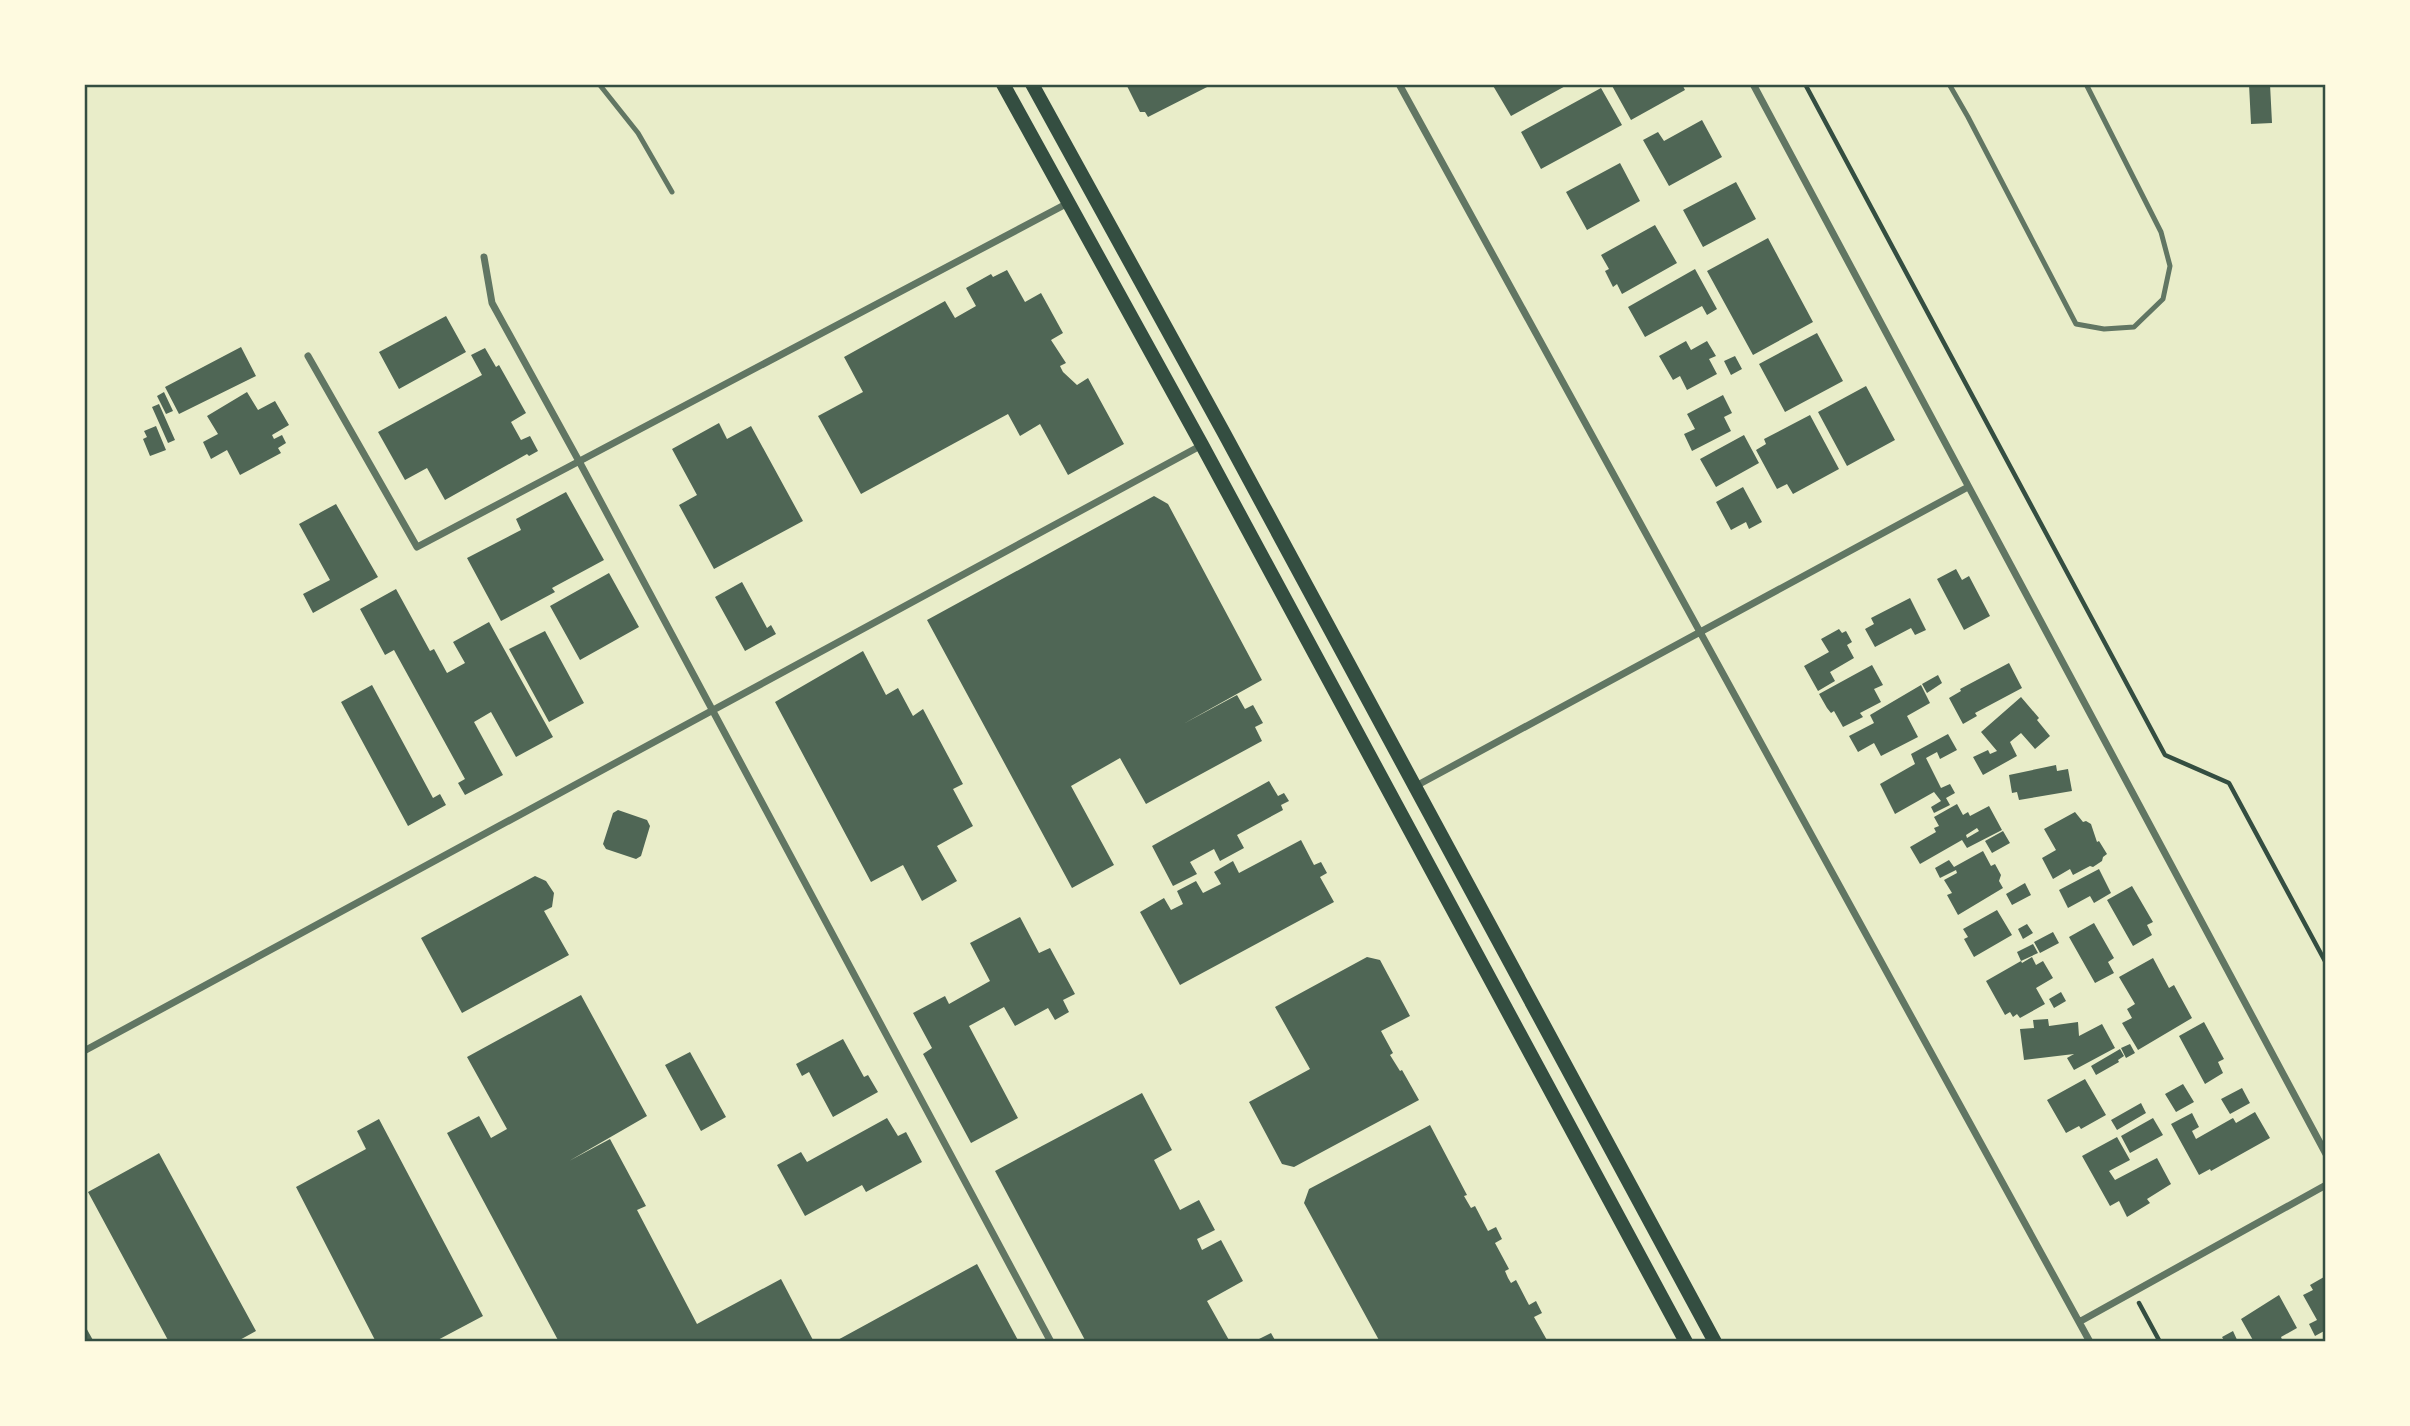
<svg xmlns="http://www.w3.org/2000/svg" width="2410" height="1426" font-family="'Sofia Sans Condensed',sans-serif">
  <rect width="100%" height="100%" fill="#e9edc9"/>
  <!-- building -->
  <path fill="#4f6655" fill-rule="evenodd" d="M1126,84h87l-65,33 -3,-5h-5z
    M1492,84h77l-58,32z
    M1611,84h71l3,6 -54,30z
    M2249,84h21l2,39 -21,1z
    M1601,88l21,37 -81,44 -20,-37z
    M1702,120l20,37 -53,29 -26,-46 15,-8 6,9z
    M1620,163l20,38 -53,29 -21,-38z
    M1736,182l20,37 -53,28 -20,-37z
    M1655,225l22,38 -55,31 -5,-10 -4,3 -8,-16 4,-2 -8,-14z
    M1768,238l45,84 -60,33 -46,-84z
    M1695,269l22,40 -10,6 -5,-9 -57,31 -17,-30z
    M1007,270l18,32 16,-9 22,40 -12,7 15,23 -6,3 3,6 14,13 11,-7 36,66 -56,31 -28,-51 -20,12 -12,-22 -147,80 -43,-78 45,-24 -19,-35 101,-56 10,17 21,-12 -10,-18 25,-14 2,3z
    M446,316l20,36 -67,37 -20,-37z
    M1817,333l26,48 -58,31 -26,-48z
    M1686,341l5,9 16,-9 9,15 -7,3 8,15 -30,16 -7,-14 -7,4 -14,-24z
    M241,347l15,29 -77,38 -14,-27z
    M485,348l11,19 3,-2 27,48 -15,9 10,18 9,-4 8,15 -9,5 -2,-2 -82,46 -18,-32 -22,12 -27,-48 104,-57 -11,-20z
    M1735,356l7,13 -11,6 -7,-14z
    M1866,386l29,54 -48,26 -29,-54z
    M164,392l9,19 -7,3 -9,-18z
    M247,392l11,18 17,-9 14,24 -17,10 2,4 8,-4 4,8 -8,5 3,5 -41,22 -13,-25 -16,9 -8,-17 15,-8 -11,-18z
    M1723,395l9,18 -8,4 7,14 -39,20 -8,-17 11,-5 -8,-15z
    M159,404l16,36 -7,3 -16,-36z
    M1810,415l29,54 -46,25 -6,-10 -10,5 -21,-39 10,-6 -2,-5z
    M719,423l8,16 24,-13 52,95 -89,48 -35,-64 18,-10 -25,-46z
    M156,426l10,24 -16,6 -7,-17 4,-2 -3,-6z
    M1744,435l15,28 -43,24 -16,-28z
    M1743,487l19,35 -13,7 -3,-7 -15,8 -15,-28z
    M566,492l38,68 -52,28 3,4 -54,29 -34,-63 54,-28 -5,-11z
    M1154,496l14,8 94,176 -79,44 54,-29 8,14 8,-4 10,18 -8,4 7,14 -116,63 -26,-46 -49,28 43,79 -42,23 -145,-268z
    M336,504l42,73 -65,36 -10,-19 27,-14 -31,-56z
    M1956,569l6,11 7,-4 21,40 -26,14 -27,-51z
    M609,573l30,54 -59,33 -30,-54z
    M742,582l25,46 4,-3 5,9 -31,17 -30,-54z
    M396,589l34,62 4,-2 13,24 18,-10 -12,-21 36,-20 64,115 -37,20 -25,-45 -17,10 29,53 -38,20 -7,-12 7,-4 -71,-129 -9,5 -25,-46z
    M1910,598l16,32 -11,5 -4,-7 -36,19 -10,-18 9,-5 -3,-6z
    M1839,629l3,4 4,-2 6,11 -5,3 7,13 -24,14 5,9 -17,10 -14,-25 25,-14 -8,-13z
    M545,631l39,72 -35,19 -40,-73z
    M863,651l23,44 12,-7 15,28 10,-7 40,75 -10,5 20,37 -36,20 20,35 -35,20 -19,-36 -32,17 -96,-180z
    M2009,663l13,25 -47,25 2,3 -14,8 -14,-26 12,-7 -1,-2z
    M1872,665l11,20 -9,4 7,13 -21,11 3,4 -20,10 -9,-16 -3,2 -4,-5 -8,-14z
    M1938,675l4,8 -15,10 -5,-9z
    M372,685l61,113 7,-4 6,11 -38,21 -67,-124z
    M1921,685l9,18 -23,13 11,21 -37,19 -7,-13 -16,9 -9,-16 25,-13 -4,-8z
    M2021,697l18,21 -2,2 13,16 -15,13 -14,-16 -11,9 7,14 -34,19 -10,-18 15,-7 2,4 7,-3 -16,-19z
    M1948,734l9,16 -17,9 -3,-7 -11,6 15,30 9,-4 5,9 -9,5 4,7 -16,8 -3,-6 10,-6 -7,-9 -39,22 -15,-30 35,-20 -4,-10z
    M2056,765l1,6 11,-2 4,22 -53,9 -2,-8 -5,1 -3,-18z
    M1269,781l9,15 6,-3 5,8 -8,4 2,5 -46,25 7,13 -24,13 -6,-12 -24,13 7,12 -24,12 -21,-40z
    M1957,804l6,11 5,-3 2,4 19,-10 13,24 -35,18 -5,-8 -42,24 -10,-17 26,-15 -2,-4 5,-2 -5,-9zM1977,828l2,3 -12,7 -1,-3z
    M618,810l29,10 3,6 -9,30 -5,3 -30,-10 -3,-5 10,-31z
    M2075,812l8,10 3,-1 5,3 6,18 2,-1 8,13 -4,3 -1,4 -9,6 -3,-1 -17,9 -3,-6 -17,10 -11,-21 14,-8 -12,-21z
    M2003,831l7,12 -18,10 -7,-12z
    M1301,840l13,25 7,-3 6,11 -7,4 14,25 -154,83 -40,-73 24,-14 7,12 12,-6 -6,-13 19,-10 7,12 18,-9 -7,-12 19,-11 6,12z
    M1983,851l8,15 4,-2 6,11 -2,6 4,7 -45,27 -11,-20 5,-2 -8,-13 13,-7 -1,-3 -16,8 -5,-10 14,-8 5,7z
    M2099,869l12,24 -17,10 -4,-7 -22,12 -9,-18z
    M535,876l11,5 8,12 -2,14 -8,4 25,44 -107,58 -41,-75z
    M2025,883l6,12 -19,10 -6,-11z
    M2132,886l21,36 -6,3 5,10 -19,11 -26,-46z
    M1997,910l15,25 -38,22 -10,-18 4,-2 -5,-8z
    M1020,917l19,36 11,-5 25,46 -12,6 6,12 -14,8 -7,-12 -33,18 -11,-19 -35,19 49,92 -47,25 -48,-89 9,-6 -19,-35 32,-17 4,8 41,-23 -20,-38z
    M2094,923l20,35 -6,4 6,11 -19,10 -26,-46z
    M2027,924l6,9 -10,6 -5,-10z
    M2053,932l6,11 -19,10 -6,-11z
    M2033,944l5,9 -17,8 1,2 10,-6 4,8 7,-4 10,17 -17,10 9,16 -25,14 -3,-4 -4,3 -3,-5 -5,3 -19,-34 35,-20 -4,-9z
    M1367,957l13,3 30,56 -29,15 12,22 -3,2 10,16 2,-1 17,30 -125,67 -12,-3 -33,-62 61,-33 -35,-62z
    M2153,958l16,30 5,-3 18,33 -54,32 -16,-27 10,-5 -5,-9 8,-5 -16,-27z
    M2061,992l5,9 -12,7 -5,-9z
    M581,995l66,121 -78,45 41,-22 36,67 -9,4 60,114 84,-45 33,63h-255l-112,-209 32,-17 12,22 16,-9 -40,-72z
    M2048,1019l1,7 29,-4 1,14 23,-12 13,24 -41,22 -7,-12 7,-4 -50,6 -4,-31 14,-1 -1,-8z
    M2204,1022l20,37 -6,3 5,11 -18,11 -26,-48z
    M843,1039l21,38 4,-2 10,17 -45,25 -24,-45 -7,4 -6,-12z
    M2130,1044l5,9 -9,5 -5,-10z
    M2120,1049l4,7 -6,4 1,2 -23,13 -5,-9z
    M690,1052l36,65 -25,14 -36,-66z
    M2085,1079l21,36 -25,14 -2,-3 -13,7 -19,-33z
    M2183,1084l11,18 -18,10 -11,-18z
    M2242,1088l8,15 -20,11 -9,-15z
    M1142,1093l30,57 -18,10 26,50 19,-10 16,30 -18,9 5,11 19,-10 22,41 -36,20 23,41h-144l-91,-171z
    M2141,1103l5,10 -29,17 -6,-10z
    M2255,1112l15,26 -59,33 -1,-2 -11,6 -28,-51 21,-11 7,14 -7,4 4,8 37,-21 3,5z
    M887,1118l11,18 8,-4 16,30 -56,30 -4,-7 -57,31 -28,-51 24,-13 6,10z
    M2153,1118l10,17 -33,18 -9,-17z
    M379,1119l104,197 -49,26h-58l-80,-155 70,-38 -9,-18z
    M1430,1125l37,70 -3,1 7,12 4,-2 13,25 8,-4 6,12 -7,4 14,26 -4,2 3,7 3,5 5,-3 13,25 7,-4 6,12 -8,4 14,25h-168l-76,-139 5,-14z
    M2117,1137l13,23 -21,11 6,9 42,-22 14,26 -24,15 3,4 -23,14 -8,-16 -9,5 -28,-50z
    M159,1153l97,178 -20,11h-67l-81,-150z
    M977,1264l42,78h-185z
    M2324,1277l2,53 -11,6 -6,-12 8,-4 -14,-25 10,-5 -3,-5z
    M2279,1295l18,33 -16,9 2,5h-29l-13,-23z
    M84,1324l10,18h-10z
    M2233,1331l5,11h-13l-3,-5z
    M1271,1333l5,9h-23z"/>
  <g fill="none" stroke-linecap="round" stroke-linejoin="round">
    <!-- path -->
    <path stroke="#344e41" stroke-width="4.5" d="M1805,84l360,671 64,28 97,180
      M2139,1303l21,39"/>
    <!-- service -->
    <path stroke="#617663" stroke-width="5" d="M599,84l39,49 34,59
      M1949,84l19,33 108,207 28,5 30,-2 29,-28 7,-33 -9,-34 -75,-148"/>
    <!-- minor -->
    <path stroke="#617663" stroke-width="7" d="M1399,84l691,1258
      M1753,84l573,1070
      M484,257l8,46 88,160 471,879
      M308,356l109,191 651,-344
      M1414,787l554,-300
      M84,1051l1118,-606
      M2079,1322l247,-137"/>
    <!-- secondary -->
    <path stroke="#344e41" stroke-width="14" d="M1003,84l199,361 484,897
      M1032,84l192,349 491,909"/>
  </g>
  <!-- border -->
  <rect width="2410" height="1426" fill="none" stroke="#fefae0" stroke-width="172"/>
  <rect x="86" y="86" width="2238" height="1254" fill="none" stroke="#344e41" stroke-width="2.5"/>
</svg>
